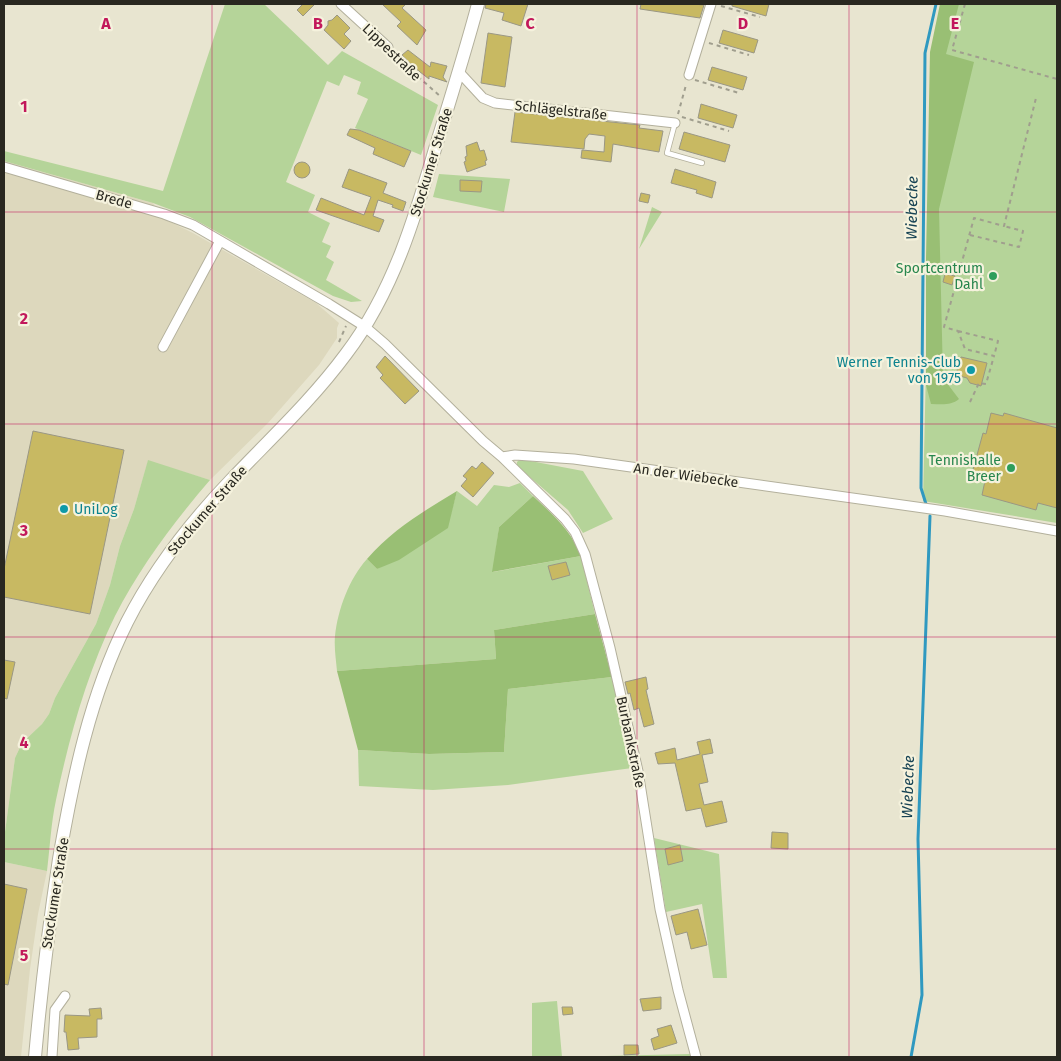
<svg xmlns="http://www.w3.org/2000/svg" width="1061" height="1061" font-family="'Fira Sans',sans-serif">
  <rect width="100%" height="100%" fill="#e8e5d0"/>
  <!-- built -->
  <path fill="#ddd8bd" d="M4,161l149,42 9,15 31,15 123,70 23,20 -2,5v10l-18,27 -51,58 -58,57 -62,-19 -14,48 -14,37 -10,39 -14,39 -41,74 -6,16 -7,10 -20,19 -7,15 -10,74h-1z
    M4,862l43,9 -9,43 -8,55 -9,88h-17z"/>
  <!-- green -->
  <path fill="#b5d499" d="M225,4h39l64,61 14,-14 96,54 -17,50 -66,-27 13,-29 -11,-5 4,-12 -17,-7 -5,11 -12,-5 -41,101 29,13 -7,17 22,11 -8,19 9,4 -5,11 8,5 -8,18 36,21 -11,1 -18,-6 -143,-79 -37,-14 -149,-42v-10l159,40z
    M944,4h113v519l-134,-22 10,-449z
    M439,174l71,5 -6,33 -71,-15z
    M652,207l10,5 -23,37z
    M520,459l63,12 30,48 -30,14 -15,-23 -51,-44v-4z
    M148,460l62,20c-36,42 -70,87 -95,136 -28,57 -46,122 -59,184 -5,23 -6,47 -9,71l-43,-9v-30h1l10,-74 7,-15 20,-19 7,-10 6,-16 41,-74 14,-39 10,-39 14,-37z
    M520,483l13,13 -34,31 -6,45 88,-16 14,58 -101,16 2,29 -159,12c-1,-11 -3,-23 -2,-35 3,-27 14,-57 32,-77l10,10 70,-41 10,-37 20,15 17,-21 15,2z
    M612,677l20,91 -124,17 -75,5 -74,-4 -1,-36 71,4 75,-2 4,-63z
    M654,838l65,16 8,124h-14l-11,-74 -36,8z
    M557,1001l5,56 128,-3v3h-158v-54z"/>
  <!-- forest -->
  <path fill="#99bf74" d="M940,4h19l-13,50 28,8 -35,147 4,169 16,21c-8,7 -18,5 -28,5l-5,-19v-127l4,-206z
    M457,491l-9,37 -49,32 -22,9 -10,-10c26,-30 57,-48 90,-68z
    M533,496c19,18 39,35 48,60l-89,16 7,-45z
    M595,614l17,63 -104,12 -4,63 -75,2 -71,-4 -21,-79 159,-12 -2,-29z"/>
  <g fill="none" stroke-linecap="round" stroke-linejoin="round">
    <!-- stream -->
    <path stroke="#2f99c0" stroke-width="3" d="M926,504l-5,-16 4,-435 11,-49
      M911,1057l11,-62 -4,-156 12,-323"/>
  </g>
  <!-- building -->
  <path fill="#c8b962" stroke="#9a9784" d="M303,4h12l-12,12 -6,-6z
    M382,4h24l-4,4 24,22 -9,15 -20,-19 4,-4z
    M486,4h42l-7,22 -19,-6 2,-7 -19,-5z
    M641,4h52l11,1 -4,13 -60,-9z
    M732,4h37l-3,12 -34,-10z
    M337,15l13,13 -6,6 7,7 -7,8 -20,-19 4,-5v-4l4,-1z
    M723,30l35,10 -4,13 -35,-10z
    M488,33l24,4 -7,50 -24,-4z
    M408,50l22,17 1,-5 16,4 -4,11 4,5 -18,-6v3l-14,-11 -13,-13z
    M712,67l35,10 -4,13 -35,-10z
    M701,104l36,11 -4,13 -35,-10z
    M515,112l125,13 -1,3 24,3 -4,21 -46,-8 -2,18 -30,-4 1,-8 22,2 1,-16 -16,-2 -4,5 -1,10 -73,-7z
    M350,129l9,1 52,21 -7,16 -31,-13 2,-6 -28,-13z
    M684,132l46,13 -5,17 -46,-13z
    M477,142l3,9 4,-1 3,10 -2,1 1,4 -19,7 -3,-10 2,-1 -1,-4 2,-1 -1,-10z
    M294 170a8 8 0 1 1 16 0a8 8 0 1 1-16 0Z
    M349,169l38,14 -4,10 23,9 -3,9 -11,-4 1,-2 -15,-5 -5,16 11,4 -5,12 -63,-22 5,-12 43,17 7,-18 -29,-10z
    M675,169l41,13 -4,16 -16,-5 1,-3 -26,-7z
    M460,180l22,1 -1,11 -21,-1z
    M641,193l9,2 -2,8 -9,-2z
    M945,274l10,2 -3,9 -9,-3z
    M385,356l34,35 -14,13 -25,-26 3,-3 -7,-8z
    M961,357l26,6 -6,23 -11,-3 -3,-5 -11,-3z
    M991,413l12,3 1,-3 53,15v80l-19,-5 -2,7 -54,-15 3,-14 -14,-4 12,-44 3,1z
    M33,431l91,19 -34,164 -86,-17v-28z
    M482,462l12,11 -21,24 -12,-11 6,-7 -4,-3 9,-10 4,3z
    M566,562l4,13 -18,5 -4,-14z
    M4,660l11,2 -8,37 -3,-1z
    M646,677l2,12 -2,1 8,34 -10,3 -5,-19 -5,2 -4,-17 -2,1 -3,-12z
    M710,739l3,14 -11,2 6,27 -9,2 5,21 18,-4 5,21 -21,5 -5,-19 -15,3 -11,-48 -17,1 -3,-11 20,-5 2,12 23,-6 -3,-12z
    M772,832l16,1v16l-17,-1z
    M680,845l3,16 -15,4 -3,-16z
    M4,884l23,5 -19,96 -4,-1z
    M698,909l9,36 -16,4 -4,-17 -11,3 -5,-19z
    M661,997v12l-18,2 -3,-12z
    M562,1007h10l1,7 -10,1z
    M101,1008l1,11h-5v18l-19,1 1,11 -11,1 -2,-18h-2l1,-17 25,1 -1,-7z
    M671,1025l6,18 -23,7 -3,-11 8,-3 -2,-7z
    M624,1045h14l1,9 -15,1z"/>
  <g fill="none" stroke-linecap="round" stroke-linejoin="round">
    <!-- service casing -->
    <g stroke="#b3b09c" stroke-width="6">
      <path id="service" d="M675,123l-8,30 35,10"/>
    </g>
    <!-- minor casing -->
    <g stroke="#b3b09c" stroke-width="11">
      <path id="minor" d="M341,4l47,43
        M459,72l24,26 12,5 180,20
        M689,75l22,-71
        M4,167l160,47 29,11 136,79 35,22 21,18 98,97 19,16 13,-2 59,4 371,52 112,20
        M163,347l57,-106
        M502,457l63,62 10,13 10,22 25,94 28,123 22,138 18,81 18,67
        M52,1057l3,-47 10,-14"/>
    </g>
    <!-- secondary casing -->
    <g stroke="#b3b09c" stroke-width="14">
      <path id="secondary" d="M35,1057c6,-66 14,-132 24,-198 14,-81 31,-163 68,-237 27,-53 63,-99 104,-142 39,-41 81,-80 115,-126 48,-63 70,-140 92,-215 14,-45 28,-90 40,-135"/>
    </g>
    <!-- path -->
    <path stroke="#a09e8e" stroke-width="2" stroke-dasharray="4 4" stroke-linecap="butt" d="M965,4l-13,46 105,29
      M721,6l39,11
      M709,43l40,12
      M394,55l47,42
      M695,80l44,13
      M678,114l8,-29
      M682,117l47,14
      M970,235l49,12 4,-16 -19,-5
      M958,331l40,10 -4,15
      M339,342l7,-16
      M970,402l9,-19 7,1 8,-28 -29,-7 -7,-18 -14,-4 30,-109 30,8 32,-128"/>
    <!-- service -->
    <use href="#service" stroke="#fff" stroke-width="4.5"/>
    <!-- minor -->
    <use href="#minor" stroke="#fff" stroke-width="9"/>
    <!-- secondary -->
    <use href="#secondary" stroke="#fff" stroke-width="12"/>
  </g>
  <!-- grid -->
  <path fill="none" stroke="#c2185b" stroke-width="1" stroke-opacity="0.55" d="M212,4v1053M424,4v1053M637,4v1053M849,4v1053M4,212h1053M4,424h1053M4,637h1053M4,849h1053"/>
  <!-- markers -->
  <g fill="#2e9e5b" stroke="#f5f2dd" stroke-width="2">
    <circle cx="993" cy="276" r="5"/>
    <circle cx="1011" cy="468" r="5"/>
  </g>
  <g fill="#0f9aa8" stroke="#f5f2dd" stroke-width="2">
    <circle cx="971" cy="370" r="5"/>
    <circle cx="64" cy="509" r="5"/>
  </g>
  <g text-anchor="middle" stroke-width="4.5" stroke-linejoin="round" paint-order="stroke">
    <!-- street labels -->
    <g font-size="14" fill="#292820" stroke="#f5f2dd">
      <text transform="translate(392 52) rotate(44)" y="5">Lippestraße</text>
      <text transform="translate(561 110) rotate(6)" y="5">Schlägelstraße</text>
      <text transform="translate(431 162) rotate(-73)" y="5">Stockumer Straße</text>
      <text transform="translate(114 199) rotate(16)" y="5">Brede</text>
      <text transform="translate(686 475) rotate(8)" y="5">An der Wiebecke</text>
      <text transform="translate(207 510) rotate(-49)" y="5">Stockumer Straße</text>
      <text transform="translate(631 742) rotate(78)" y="5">Burbankstraße</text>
      <text transform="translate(55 893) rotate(-81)" y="5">Stockumer Straße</text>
    </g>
    <!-- leisure labels -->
    <g font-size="14" fill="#27864d" stroke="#f5f2dd" text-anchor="end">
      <text x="983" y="273">Sportcentrum<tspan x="983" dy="16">Dahl</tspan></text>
      <text x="1001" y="465">Tennishalle<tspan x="1001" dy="16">Breer</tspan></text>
    </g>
    <!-- culture labels -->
    <g font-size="14" fill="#0d838f" stroke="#f5f2dd" text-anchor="end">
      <text x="961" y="367">Werner Tennis-Club<tspan x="961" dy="16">von 1975</tspan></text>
      <text x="74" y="514" text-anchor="start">UniLog</text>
    </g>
    <!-- water labels -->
    <g font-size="15" font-style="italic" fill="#174354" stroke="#f5f2dd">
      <text transform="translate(912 208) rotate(-89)" y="5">Wiebecke</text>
      <text transform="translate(908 787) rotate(-88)" y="5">Wiebecke</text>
    </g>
  </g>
  <g font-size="16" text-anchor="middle" font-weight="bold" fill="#c2185b" stroke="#f5f2dd" stroke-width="4.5" stroke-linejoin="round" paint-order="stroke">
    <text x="106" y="29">A</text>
    <text x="318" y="29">B</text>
    <text x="530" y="29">C</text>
    <text x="743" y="29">D</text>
    <text x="955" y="29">E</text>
    <text x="24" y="112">1</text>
    <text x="24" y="324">2</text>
    <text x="24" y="536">3</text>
    <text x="24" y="748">4</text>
    <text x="24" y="961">5</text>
  </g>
  <!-- border -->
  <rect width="1061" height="1061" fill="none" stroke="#292820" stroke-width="10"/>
</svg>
